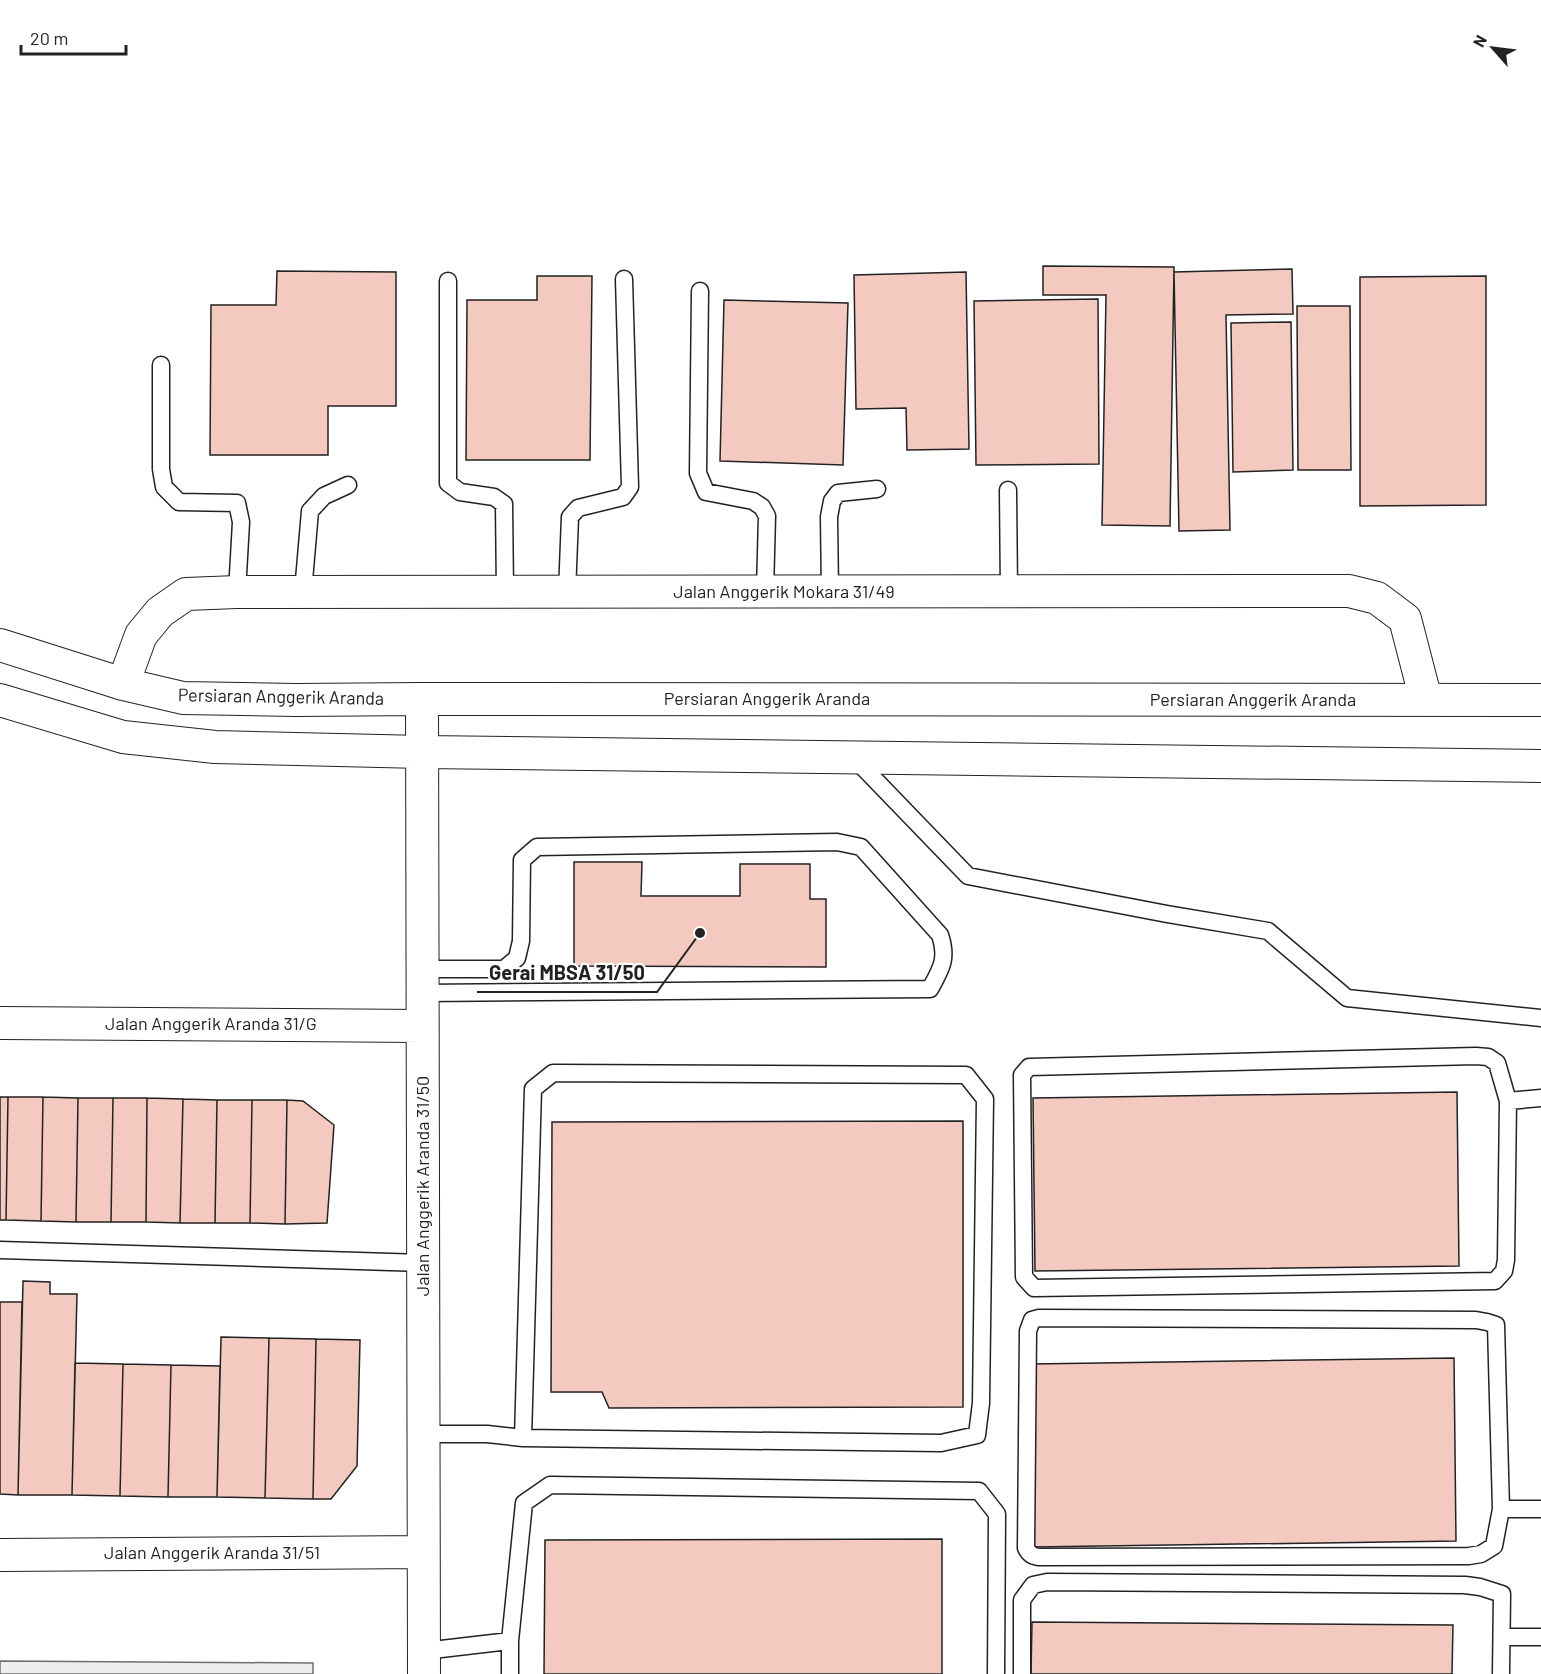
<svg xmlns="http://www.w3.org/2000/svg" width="1541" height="1674" font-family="Barlow,sans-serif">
  <rect width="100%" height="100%" fill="#fff"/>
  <!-- green -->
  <path fill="#eee" stroke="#6f6f6f" stroke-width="1.5" d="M0,1661l313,2v11h-313z"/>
  <!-- building -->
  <path fill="#f3c9c0" stroke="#222" stroke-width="1.5" d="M1043,266l131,1 -4,259 -68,-1 4,-230h-63z
    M1292,269l1,45 -67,1 4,215 -51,1 -5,-259z
    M277,271l119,1v134h-68v49h-118l1,-150h65z
    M966,272l3,177 -62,1 -1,-42 -50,1 -2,-134z
    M537,276h55l-2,184h-124l1,-160h70z
    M1486,276v229l-126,1v-229z
    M1098,299l1,165 -123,1 -2,-164z
    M724,300l124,3 -5,162 -123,-4z
    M1297,306h53l1,164h-53z
    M1291,322l2,148 -60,2 -2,-149z
    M574,862h68l-1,34h99v-32h70v35h16v68l-252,-1z
    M1457,1092l2,174 -424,5 -2,-173z
    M0,1097h8l-2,123h-6z
    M8,1097h35l-2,124 -35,-1z
    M43,1097l35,1 -2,124 -35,-1z
    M78,1098h35l-2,124h-35z
    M113,1098h34l-1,124h-35z
    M147,1098l36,1 -3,124 -34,-1z
    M183,1099l34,1 -2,123h-35z
    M217,1100h35l-2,123h-35z
    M252,1100h35l-2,124 -35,-1z
    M287,1100l16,1 31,24 -7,98 -42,1z
    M963,1121v286l-354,1 -7,-16h-51l1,-270z
    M23,1281l27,1v12h27l-5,201h-54z
    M0,1302h22l-4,193 -18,-1z
    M221,1337l48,1 -4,160 -48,-1z
    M269,1338l47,1 -3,160 -48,-1z
    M316,1339l44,1 -3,126 -26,33h-18z
    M1454,1358l2,183 -423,6 -2,-183z
    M75,1363l48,1 -3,132 -48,-1z
    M123,1364l48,1 -3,132 -48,-1z
    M171,1365l49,1 -3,131h-49z
    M942,1539v135h-398l1,-134z
    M1032,1622l421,3 -1,49h-421z"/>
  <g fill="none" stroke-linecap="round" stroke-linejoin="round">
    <!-- service casing -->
    <g stroke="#222" stroke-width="19">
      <path id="service" d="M448,281v202l12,9 34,5 10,7 1,88
        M700,291l-2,182 8,19 47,9 9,6 5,9 -2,75
        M161,365v104l3,18 15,15 58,1 4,19 -4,70
        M1008,490l1,102
        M303,592l7,-81 14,-15 24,-11
        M567,592l3,-75 8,-9 45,-11 7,-10 -6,-208
        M830,592l-1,-75 3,-16 6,-8 39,-4
        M855,759l113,117 199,38 101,17 79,67 194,20
        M422,969h82l13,-11 4,-17 1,-81 15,-13 300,-5 24,5 79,88c8,24 1,34 -10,54l-508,4
        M1476,1056l12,1 9,6 11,38 -2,159 -2,11 -9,10 -461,7 -10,-11 -2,-202 7,-8z
        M553,1073l413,2 19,24 -4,304 -4,32 -36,8 -418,-5 10,-349z
        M1508,1101l33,-3
        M0,1250l423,13
        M1039,1318l437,2 11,2 9,3 5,184 -7,37 -13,8 -12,2 -430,1c-7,-1 -10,-3 -13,-9l2,-217 4,-11z
        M423,1434h64l36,4
        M1501,1509h40
        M1502,1637h39
        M424,1651l86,-10
        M510,1674v-33l14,-138 26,-18 429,6 18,23 -1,160
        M1022,1674v-74l11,-15 14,-3 418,3 15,2 22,7 -1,80"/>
    </g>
    <!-- minor casing -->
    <g stroke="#222" stroke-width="34">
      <path id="minor" d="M0,645l123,39 60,14 113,2 126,-1 1119,1
        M123,684l18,-49 19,-23 26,-18 51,-2 1112,-1 28,7 28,21 21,81
        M422,699l2,975
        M0,700l123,37 92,10 207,5 1119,14
        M0,1023l422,3
        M0,1555l423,-3"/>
    </g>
    <!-- service -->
    <use href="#service" stroke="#fff" stroke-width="16"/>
    <!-- minor -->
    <use href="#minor" stroke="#fff" stroke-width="32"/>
  </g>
  <g text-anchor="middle" stroke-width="4.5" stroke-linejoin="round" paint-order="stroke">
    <!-- street labels -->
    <g font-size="18" fill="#222" stroke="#fff">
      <text x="784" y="598">Jalan Anggerik Mokara 31/49</text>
      <text transform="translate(281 697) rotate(1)" y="6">Persiaran Anggerik Aranda</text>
      <text x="767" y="705">Persiaran Anggerik Aranda</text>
      <text x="1253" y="706">Persiaran Anggerik Aranda</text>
      <text x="211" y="1030">Jalan Anggerik Aranda 31/G</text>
      <text transform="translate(423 1186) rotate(-90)" y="6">Jalan Anggerik Aranda 31/50</text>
      <text x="212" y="1559">Jalan Anggerik Aranda 31/51</text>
    </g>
  </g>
  <!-- callouts -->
  <path fill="none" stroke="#222" stroke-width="2" d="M700 933L657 992H477"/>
  <circle fill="#222" stroke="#fff" stroke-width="2" cx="700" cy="933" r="6"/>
  <g font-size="20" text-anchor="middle" font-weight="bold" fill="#222" stroke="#fff" stroke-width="4.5" stroke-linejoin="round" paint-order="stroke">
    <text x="567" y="980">Gerai MBSA 31/50</text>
  </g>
  <!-- north arrow -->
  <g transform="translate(1493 48) rotate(298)" stroke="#ffffff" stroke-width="4.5" paint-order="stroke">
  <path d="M0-4.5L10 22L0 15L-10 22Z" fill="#222222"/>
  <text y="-9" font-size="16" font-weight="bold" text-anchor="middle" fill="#222222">N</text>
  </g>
  <!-- scale -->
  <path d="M21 45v9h105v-9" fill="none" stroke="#222222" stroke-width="3"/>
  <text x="30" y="45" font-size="18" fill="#222222" stroke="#ffffff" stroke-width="4.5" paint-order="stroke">20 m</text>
</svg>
